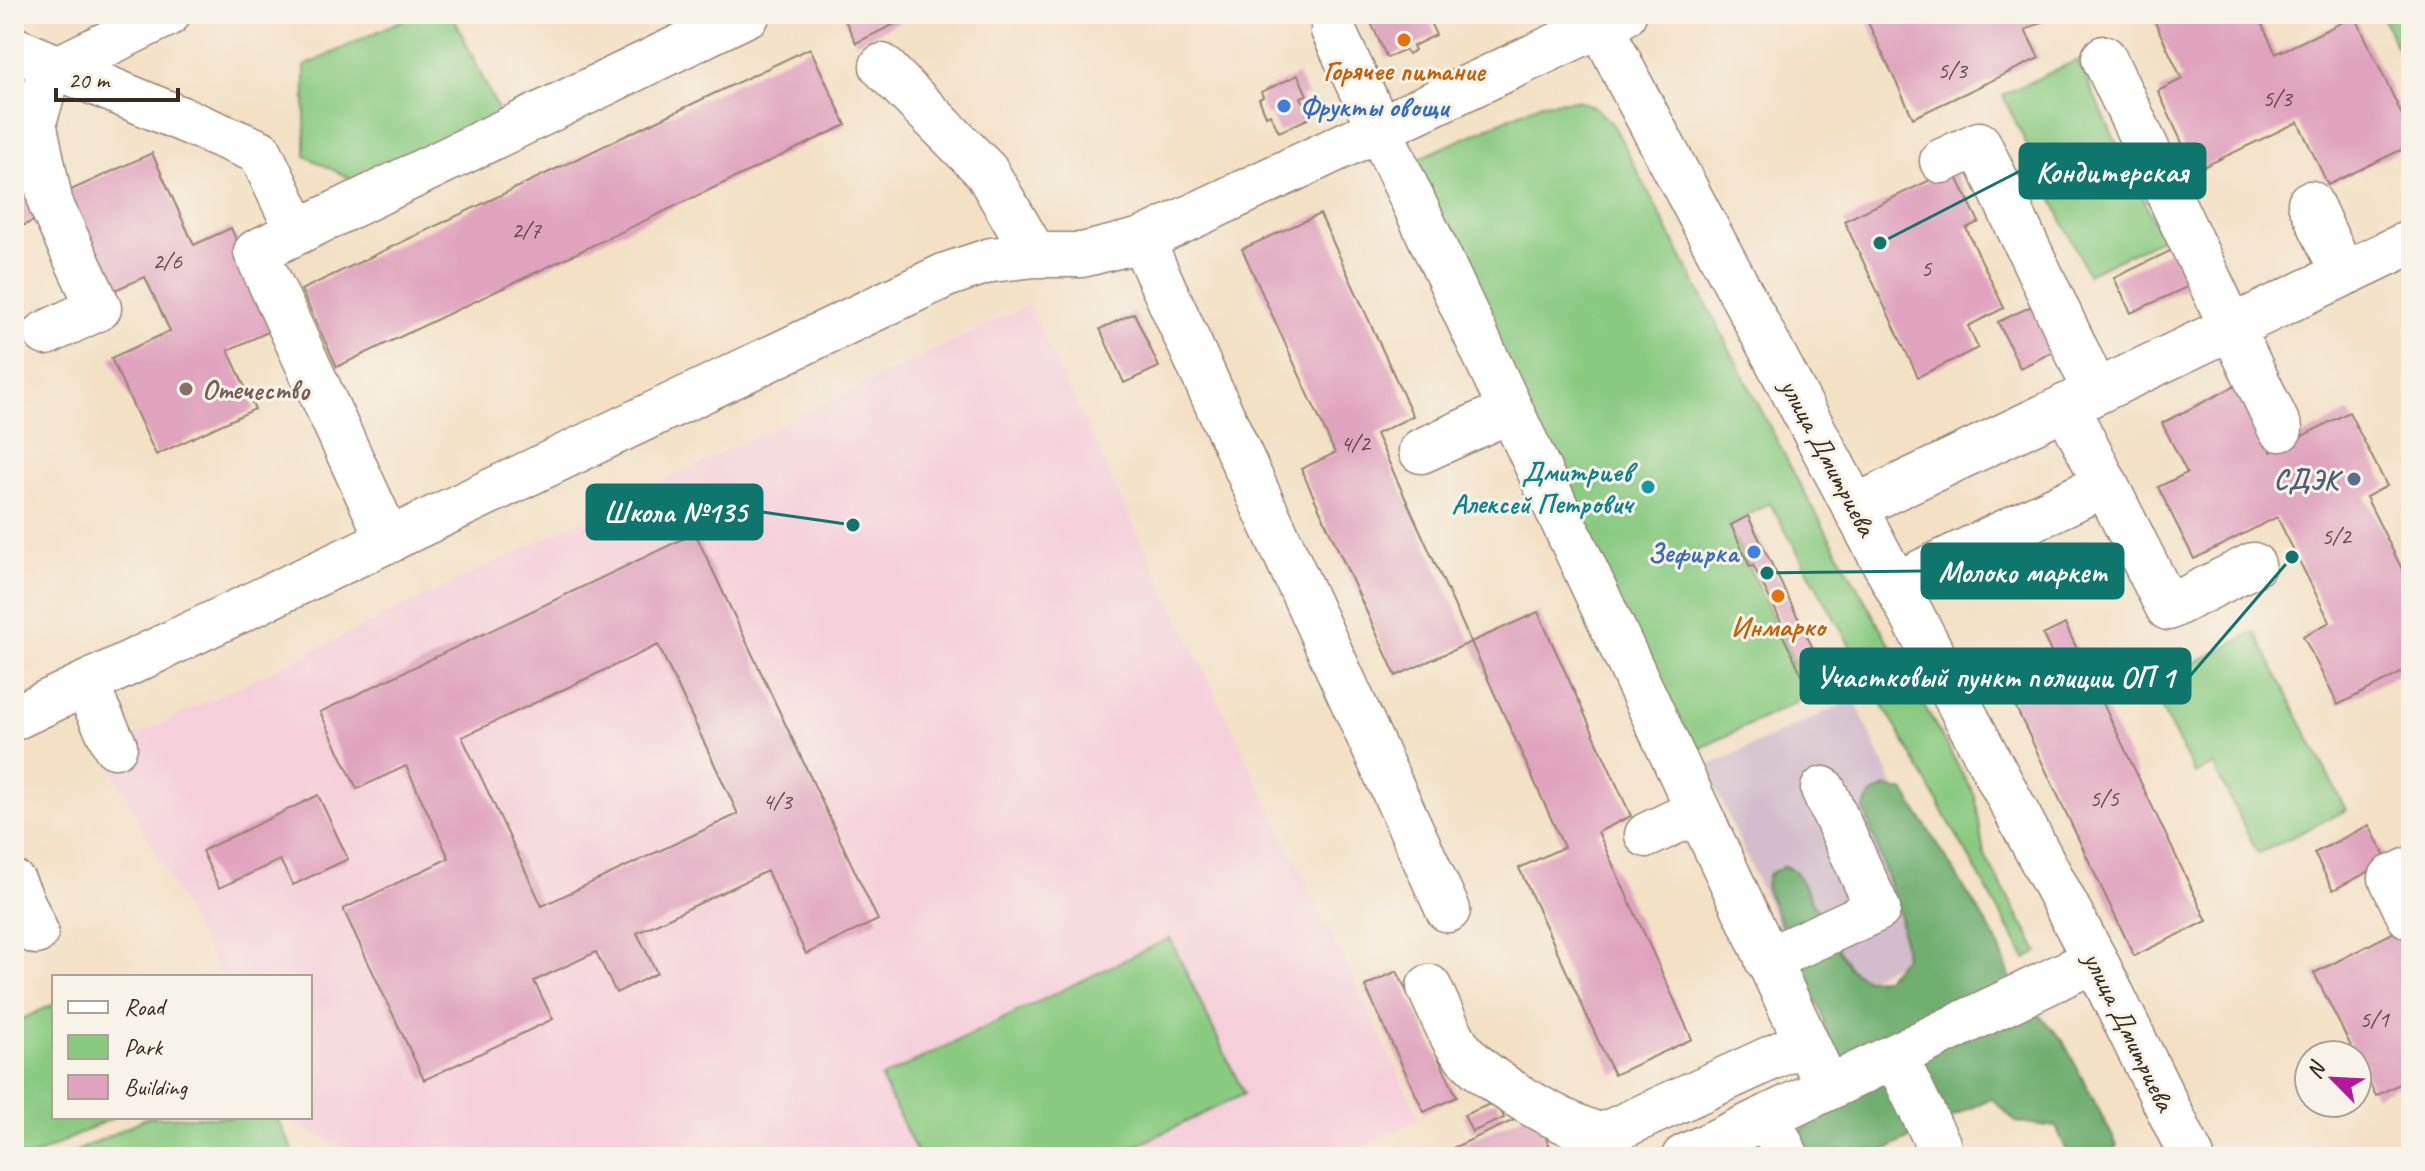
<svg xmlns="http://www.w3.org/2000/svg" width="2425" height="1171" font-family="Caveat,sans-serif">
  <rect width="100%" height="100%" fill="#f7f3e8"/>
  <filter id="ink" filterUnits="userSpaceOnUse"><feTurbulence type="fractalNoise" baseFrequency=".0125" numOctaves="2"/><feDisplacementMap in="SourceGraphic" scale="16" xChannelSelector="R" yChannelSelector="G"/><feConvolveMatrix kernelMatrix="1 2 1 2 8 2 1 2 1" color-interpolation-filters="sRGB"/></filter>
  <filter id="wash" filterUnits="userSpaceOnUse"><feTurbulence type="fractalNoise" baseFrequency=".006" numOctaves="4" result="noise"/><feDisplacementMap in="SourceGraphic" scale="32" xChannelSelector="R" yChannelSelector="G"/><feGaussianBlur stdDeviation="1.8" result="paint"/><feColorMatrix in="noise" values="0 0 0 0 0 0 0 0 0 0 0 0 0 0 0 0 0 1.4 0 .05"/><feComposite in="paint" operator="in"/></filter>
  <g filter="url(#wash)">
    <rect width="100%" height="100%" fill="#f3e0c5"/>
    <!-- built -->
    <path fill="#f5cfda" d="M1028,305l392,813 -80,39h-977l-69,-33 -3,-7h19v-140h-90l-117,-225z"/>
    <!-- industrial -->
    <path fill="#d1bdcb" d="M1854,699l107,235 -148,69 -107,-236z"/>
    <!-- green -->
    <path fill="#89ca81" stroke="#627a50" stroke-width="2" d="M415,14h37l49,102 -142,67 -54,-27v-90z
      M2381,14h30v60l-1,1z
      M2077,60l85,178 -74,36 -85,-179z
      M1577,100l19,8 18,18 186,359 175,311 9,58 54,98 -12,7 -256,-456 -41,23 81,169 -125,61 -276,-593 133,-60z
      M2255,632l91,178 -88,44 -45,-89 -18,9 -45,-88z
      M1170,938l74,156 -131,63h-194l-38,-79z
      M54,1004v113h60l-82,40h-18v-134z
      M148,1117h129l19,40h-231z"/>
    <!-- forest -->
    <path fill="#6eae6f" stroke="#546c46" stroke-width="2" d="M1886,787l19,5 92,149 18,49 47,49 55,106 -6,12h-41l-14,-30 -40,-5 -25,-24 -120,59h-136l59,-21 49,-39 -22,-87 -14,-27 -41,-94 2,-14 16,-9 12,6 53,96 17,11 19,-1 20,-22 -5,-41 -36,-106 7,-14z"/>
    <g id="blocks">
      <!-- building -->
      <path fill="#dfa3bd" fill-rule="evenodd" d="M842,14h73l-59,29z
        M1367,14h59l10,21 -23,11 2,4 -7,4 -3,-5 -18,9z
        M1864,14h194l-33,16 14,28 -126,60z
        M2151,14h106l19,40 79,-38 56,118v11l-83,40 -30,-63 -103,49 -37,-80 24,-12z
        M810,48l36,77 -509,242 -36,-77z
        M1298,75l9,20 -6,2 9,21 -31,14 -9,-18 -4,2 -7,-17 4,-2 -2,-5z
        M14,151l30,65 -30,14z
        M152,153l42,92 37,-17 46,100 -49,22 27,59 -99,46 -45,-97 59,-27 -25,-54 -42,18 -45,-99z
        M1953,169l26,53 -13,6 38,80 -36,18 10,22 -60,29 -74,-156z
        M1320,214l93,202 -37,18 95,208 -75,34 -95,-207 34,-16 -93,-204z
        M2172,250l17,36 -58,27 -17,-35z
        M2036,304l21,46 -37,18 -22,-46z
        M1134,313l25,54 -35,16 -24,-54z
        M2237,385l34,67 78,-40 38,74 -21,11 45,90v81l-73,37 -35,-69 27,-14 -53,-105 -83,42 -36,-72 29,-14 -25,-50z
        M1748,516l81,165 -19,10 -31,-63 4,-2 -7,-15 -23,-46 -3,2 -19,-42z
        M695,533l183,387 -72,34 -39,-83 -130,62 20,40 -41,20 -20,-41 -62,29 19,38 -129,61 -81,-171 106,-51 -43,-92 -49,23 -37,-77zM658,645l80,169 -196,92 -80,-169z
        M1538,612l93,204 -33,16 94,207 -78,36 -95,-207 45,-21 -93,-205z
        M2065,624l142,297 -73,35 -133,-280 50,-24 -8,-17z
        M318,795l30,64 -55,26 -13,-25 -61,28 -17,-37z
        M2369,825l19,37 -55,28 -19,-37z
        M2406,926l5,10v142l-35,18 -62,-123z
        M1397,971l60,126 -33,15 -59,-126z
        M1497,1101l7,17 -32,14 -8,-17z
        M1534,1111l18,40 -14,6h-105z"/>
    </g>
  </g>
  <g filter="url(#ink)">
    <use href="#blocks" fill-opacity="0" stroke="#978572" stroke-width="2"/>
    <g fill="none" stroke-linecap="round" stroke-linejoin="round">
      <!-- minor casing -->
      <g stroke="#978572" stroke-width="47">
        <path id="minor" d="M1333,30l495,1058
          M14,49l246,103 38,80
          M2104,58l176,371
          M882,66l104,105 49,84
          M1942,161l37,-17 117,248
          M2310,203l33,71
          M1142,240l306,670
          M46,333l53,-25 -48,-103 -17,-83 13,-42 13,-13 108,-53
          M2066,406l102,202 85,-43
          M1421,451l90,-41
          M1855,507l556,-265
          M389,541l-133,-289 492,-238
          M1896,584l210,-100
          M86,686l29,60
          M14,718l932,-443 45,-15 44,-5h47l60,-15 482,-226
          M1647,835l51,-24
          M14,883l22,49
          M2409,916l-18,-38 20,-9
          M1767,960l111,-51 -55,-120
          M1429,987c9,19 17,39 27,56 23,37 104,79 145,93l205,-94
          M1895,1056l43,88
          M1768,1117l19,40
          M1684,1157l411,-197"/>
      </g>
      <!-- major casing -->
      <g stroke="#978572" stroke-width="47">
        <path id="major" d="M1596,14l33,68 466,878 97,197"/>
      </g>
      <!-- minor -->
      <use href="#minor" stroke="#fff" stroke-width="44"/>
      <!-- major -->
      <use href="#major" stroke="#fff" stroke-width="44"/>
    </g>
  </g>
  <!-- markers -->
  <g fill="#e8710a" stroke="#f7f3e8" stroke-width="3">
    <circle cx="1404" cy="40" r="8"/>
    <circle cx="1778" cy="596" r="8"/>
  </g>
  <g fill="#3f7fe0" stroke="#f7f3e8" stroke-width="3">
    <circle cx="1284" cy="106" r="8"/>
    <circle cx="1754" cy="552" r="8"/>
  </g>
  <circle fill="#8d6e63" stroke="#f7f3e8" stroke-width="3" cx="186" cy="389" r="8"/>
  <circle fill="#5c6f8a" stroke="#f7f3e8" stroke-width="3" cx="2354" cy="479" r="8"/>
  <circle fill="#0f9aa8" stroke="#f7f3e8" stroke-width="3" cx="1648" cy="487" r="8"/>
  <g text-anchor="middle" stroke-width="6" stroke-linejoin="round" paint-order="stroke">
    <!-- number labels -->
    <g font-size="24" fill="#644846">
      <text x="1952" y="78">5/3</text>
      <text x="2277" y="106">5/3</text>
      <text x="526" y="238">2/7</text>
      <text x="167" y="269">2/6</text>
      <text x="1926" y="276">5</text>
      <text x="1355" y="451">4/2</text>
      <text x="2336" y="544">5/2</text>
      <text x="2104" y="806">5/5</text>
      <text x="777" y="809">4/3</text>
      <text x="2374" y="1027">5/1</text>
    </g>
    <!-- food labels -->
    <g font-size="28" font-weight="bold" fill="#c56008" stroke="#f7f3e8">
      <text x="1404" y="80">Горячее питание</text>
      <text x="1778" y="636">Инмарко</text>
    </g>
    <!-- shop labels -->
    <g font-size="28" font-weight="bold" fill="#366cbe" stroke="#f7f3e8" text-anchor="start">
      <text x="1300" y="116">Фрукты овощи</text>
      <text x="1738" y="562" text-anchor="end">Зефирка</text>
    </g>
    <!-- education labels -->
    <g font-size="28" font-weight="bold" fill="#785e54" stroke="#f7f3e8" text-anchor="start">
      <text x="202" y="399">Отечество</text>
    </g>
    <!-- street labels -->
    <g font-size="28" fill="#3b2a1e" stroke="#f7f3e8">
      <text transform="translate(1829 457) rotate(62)" y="10">улица Дмитриева</text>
      <text transform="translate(2130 1031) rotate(64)" y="10">улица Дмитриева</text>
    </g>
    <!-- culture labels -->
    <g font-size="28" font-weight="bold" fill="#0d838f" stroke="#f7f3e8" text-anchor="end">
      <text x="1632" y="481">Дмитриев<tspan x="1632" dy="32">Алексей Петрович</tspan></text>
    </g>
    <!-- service labels -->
    <g font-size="28" font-weight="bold" fill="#4e5e75" stroke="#f7f3e8" text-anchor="end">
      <text x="2338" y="489">СДЭК</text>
    </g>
  </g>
  <!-- callouts -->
  <path fill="none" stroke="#0f766e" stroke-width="3" d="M1880 243L2020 171M853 525L762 512M1767 573L1922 571M2292 557L2190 676"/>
  <g fill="#0f766e" stroke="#f7f3e8" stroke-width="3">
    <circle cx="1880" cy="243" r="8"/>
    <circle cx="853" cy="525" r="8"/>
    <circle cx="1767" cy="573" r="8"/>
    <circle cx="2292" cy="557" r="8"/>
  </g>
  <g fill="#0f766e" stroke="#0f766e" stroke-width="3">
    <rect x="2020" y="144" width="185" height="54" rx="8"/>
    <rect x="587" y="485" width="175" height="54" rx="8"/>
    <rect x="1922" y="544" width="201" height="54" rx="8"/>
    <rect x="1801" y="649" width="389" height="54" rx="8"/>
  </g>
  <g font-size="30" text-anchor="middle" font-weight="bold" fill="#fff">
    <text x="2112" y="182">Кондитерская</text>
    <text x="675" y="522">Школа №135</text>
    <text x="2023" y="582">Молоко маркет</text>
    <text x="1995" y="687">Участковый пункт полиции ОП 1</text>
  </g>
  <!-- margin -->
  <rect width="2425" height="1171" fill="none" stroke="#f7f3e8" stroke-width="48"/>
  <!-- legend -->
  <rect x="52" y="975" width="260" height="144" fill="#f7f3e8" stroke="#aca397" stroke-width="2"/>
  <rect x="68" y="1001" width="40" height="12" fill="#ffffff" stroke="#aca397" stroke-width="2"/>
  <text x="124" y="1015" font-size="24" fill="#3b2a1e">Road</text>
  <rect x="68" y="1035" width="40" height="24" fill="#89ca81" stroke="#aca397" stroke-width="2"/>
  <text x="124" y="1055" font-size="24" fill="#3b2a1e">Park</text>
  <rect x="68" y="1075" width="40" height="24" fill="#dfa3bd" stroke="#aca397" stroke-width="2"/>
  <text x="124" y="1095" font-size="24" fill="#3b2a1e">Building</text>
  <!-- north arrow -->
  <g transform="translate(2333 1079) rotate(294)"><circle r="38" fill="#f7f3e8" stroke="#aca397" stroke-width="2"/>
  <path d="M0-6L14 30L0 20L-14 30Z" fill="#b5179e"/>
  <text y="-12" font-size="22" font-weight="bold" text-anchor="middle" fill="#3b2a1e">N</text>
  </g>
  <!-- scale -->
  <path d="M56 88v12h122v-12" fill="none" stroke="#3b2a1e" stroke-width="4"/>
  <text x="68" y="88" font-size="24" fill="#3b2a1e" stroke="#f7f3e8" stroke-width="6" paint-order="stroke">20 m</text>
</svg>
